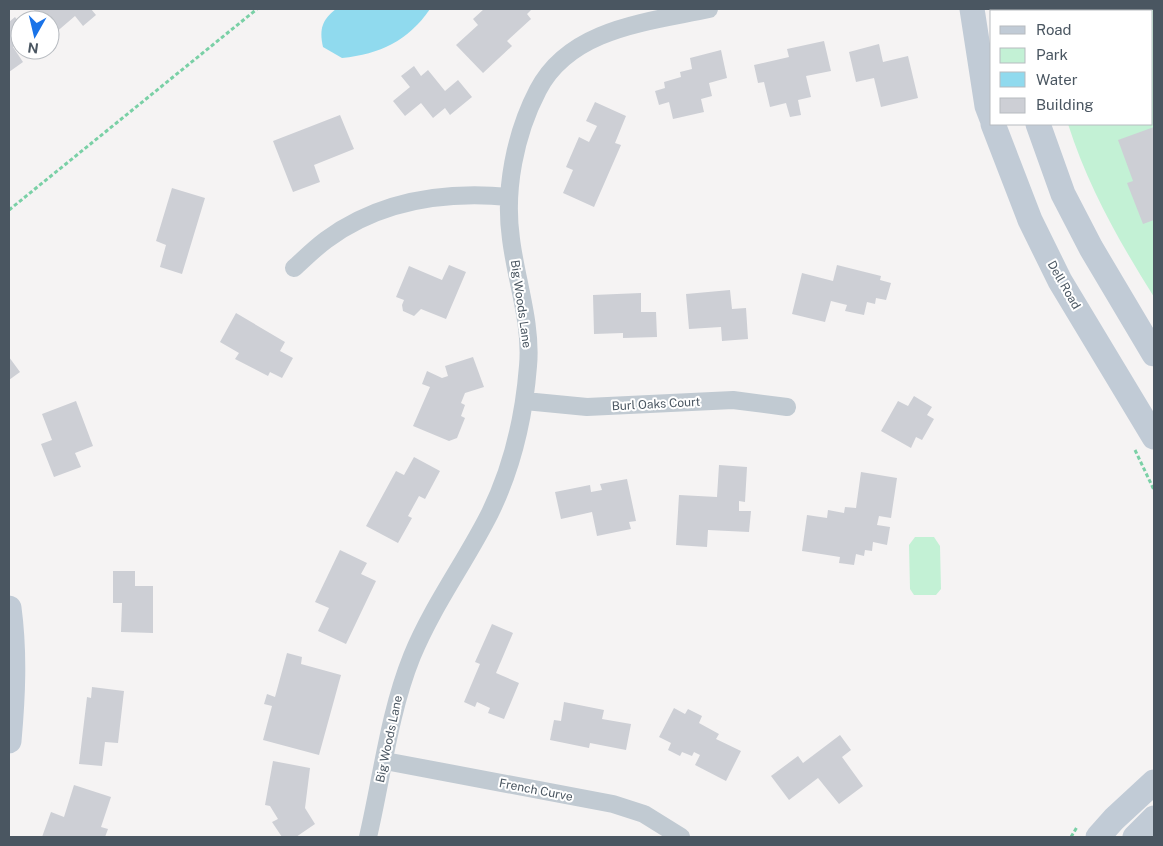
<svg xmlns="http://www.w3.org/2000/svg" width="1163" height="846" font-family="'Public Sans',sans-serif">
  <rect width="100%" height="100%" fill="#f5f3f3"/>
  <!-- green -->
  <path fill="#c3f1d5" d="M1041,9h113v288c-35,-56 -66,-110 -86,-173h84v-113h-111z
    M915,537h19l6,9 1,43 -5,6h-22l-4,-6 -1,-44z"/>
  <!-- water -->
  <path fill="#90daee" d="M336,9h94c-22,32 -50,45 -88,49l-19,-11c-4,-18 -1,-27 13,-38z"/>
  <!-- building -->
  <path fill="#cdcfd5" d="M33,9h58l5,6 -13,11 -8,-10 -21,18 -4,-5v-9h-8z
    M484,9h48l-5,5 4,5 -24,22 5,5 -29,27 -27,-28 22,-20 -5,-6z
    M15,17l5,7v18l-7,5 10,15 -14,10v-50z
    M824,41l7,30 -25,5 5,21 -13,3 3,15 -11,2 -4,-14 -16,4 -6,-25 -6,1 -4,-18 35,-8 -2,-8z
    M879,44l4,18 25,-6 10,42 -37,9 -7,-29 -18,4 -7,-30z
    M721,50l6,28 -18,5 3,13 -11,3 3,13 -31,7 -4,-17 -10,3 -4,-14 10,-3 -1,-6 17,-5 -1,-5 12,-3 -2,-11z
    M414,66l7,10 7,-6 17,21 13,-11 14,17 -22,18 -5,-7 -12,10 -12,-15 -16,13 -12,-15 17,-14 -9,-11z
    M595,102l31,14 -11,27 6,2 -27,62 -31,-14 10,-23 -7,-3 13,-30 10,5 8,-16 -11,-5z
    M340,115l14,34 -40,16 6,17 -27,10 -20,-51z
    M1154,127v93l-11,4 -16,-41 6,-2 -15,-41z
    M172,188l33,10 -23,76 -22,-7 6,-22 -10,-4z
    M449,265l17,7 -20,47 -25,-10 -7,7 -11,-5 -1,-6 2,-5 -8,-3 13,-31 33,14z
    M837,265l44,11 -1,4 11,3 -5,17 -10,-2 -1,6 -8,-2 -3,13 -19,-4 2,-6 -16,-4 -6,21 -33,-8 10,-41 31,8z
    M730,290l2,19 14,-1 2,31 -26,2 -1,-14 -32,2 -3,-35z
    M641,293v19h15l1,25 -34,1v-5l-29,1 -1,-39z
    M236,313l49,29 -5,9 13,7 -11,20 -12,-6 -2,4 -33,-17 4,-6 -19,-11z
    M9,357l11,15 -11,8z
    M473,357l11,30 -19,6 -4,10 4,2 -4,11 4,2 -8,20 -8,3 -36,-15 17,-39 -8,-3 5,-13 15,7 6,-2 -3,-10z
    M914,396l18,11 -5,8 7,4 -12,21 -6,-3 -5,11 -30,-17 17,-30 10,5z
    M76,401l17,45 -18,7 6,14 -27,10 -13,-33 11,-4 -10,-26z
    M414,457l26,14 -15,28 -6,-3 -11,20 4,2 -14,25 -32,-17 30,-55 8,4z
    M719,465l28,2 -2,35 -6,-1v10h12l-2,21 -41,-2 -1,17 -31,-2 3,-50 38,2z
    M861,472l36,6 -6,40 -12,-2 -2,9 13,2 -3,18 -14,-3 -1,9 -7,-1 -1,6 -8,-2 -2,11 -15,-2 1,-6 -38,-6 5,-36 20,3 1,-8 16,3 1,-6 11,1z
    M627,479l9,42 -7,1 2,7 -34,7 -5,-24 -31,7 -6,-27 35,-7 1,7 11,-2 -2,-6z
    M340,550l27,13 -6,11 15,7 -30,63 -28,-13 11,-23 -14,-6z
    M113,571h22v15h18v47l-32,-1 1,-29h-9z
    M492,624l21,9 -17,40 23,10 -15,36 -16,-6 2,-5 -13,-6 -2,5 -11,-5 16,-38 -5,-2z
    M287,653l15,4 -1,7 40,11 -22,80 -56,-15 9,-34 -8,-2 3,-10 8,3z
    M92,687l32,4 -6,52 -13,-1 -3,24 -23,-2 8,-67 4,1z
    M564,702l40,8 -2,9 29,5 -5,26 -36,-7 -1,5 -39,-8 4,-20 7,1z
    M674,708l11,6 3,-5 14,7 -3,7 20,11 -3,5 25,12 -15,30 -31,-16 5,-10 -6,-3 -2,4 -10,-4 -2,4 -12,-6 3,-7 -12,-6z
    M840,735l11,15 -9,7 21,29 -24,18 -21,-26 -29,22 -18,-24 27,-20 5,7z
    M273,761l37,7 -5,40 10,16 -19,13h-14l-10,-15 6,-3 -8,-13 -5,-1z
    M74,785l37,12 -10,30 7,2 -3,8h-63l9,-25 13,5z"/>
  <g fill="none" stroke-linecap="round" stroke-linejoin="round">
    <!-- path -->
    <path stroke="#7ad0a6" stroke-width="3" stroke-dasharray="4 2.5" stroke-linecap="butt" d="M9,210l248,-201
      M1135,450l19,40
      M1071,837l6,-10"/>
    <!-- street -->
    <path stroke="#c1cad2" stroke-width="18" d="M294,268c10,-9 20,-19 32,-28 53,-39 118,-49 183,-43
      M525,401l62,6 146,-7 54,7
      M385,761l228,43 31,10 37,23
      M368,837c14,-60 21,-124 44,-181 21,-51 54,-95 78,-143 23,-47 34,-96 38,-147 4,-42 -12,-86 -17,-127 -7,-49 4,-105 27,-149 32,-62 110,-68 171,-81"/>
    <!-- secondary -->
    <path stroke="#c1cbd6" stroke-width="25" d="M972,9l15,97 5,13
      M1014,9l1,2
      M993,124l37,96 30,61 94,156
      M1038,124l25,70 28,54 63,106
      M9,608c6,45 4,88 0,133
      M1098,837l16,-18 40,-37
      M1135,837l19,-19"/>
  </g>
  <g text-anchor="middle" stroke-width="4" stroke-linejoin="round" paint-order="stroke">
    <!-- street labels -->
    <g font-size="12" fill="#4a5661" stroke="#fff">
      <text transform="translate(1064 285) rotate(60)" y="4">Dell Road</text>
      <text transform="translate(521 304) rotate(82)" y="4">Big Woods Lane</text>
      <text transform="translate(656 404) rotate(-3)" y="4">Burl Oaks Court</text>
      <text transform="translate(389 739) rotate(-78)" y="4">Big Woods Lane</text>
      <text transform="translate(536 790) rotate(11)" y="4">French Curve</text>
    </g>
  </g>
  <!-- border -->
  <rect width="1163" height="846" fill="none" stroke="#4a5661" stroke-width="20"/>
  <!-- legend -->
  <rect x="990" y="10" width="162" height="115" fill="#ffffff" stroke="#b7bbc0"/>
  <rect x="1000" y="26" width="25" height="8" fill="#c1cbd6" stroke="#b7bbc0"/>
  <text x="1036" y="35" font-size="15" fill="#4a5661">Road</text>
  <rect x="1000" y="48" width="25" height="15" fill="#c3f1d5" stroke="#b7bbc0"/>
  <text x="1036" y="60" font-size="15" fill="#4a5661">Park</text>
  <rect x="1000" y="72" width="25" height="15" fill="#90daee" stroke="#b7bbc0"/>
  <text x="1036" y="85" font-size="15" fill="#4a5661">Water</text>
  <rect x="1000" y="98" width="25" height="15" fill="#cdcfd5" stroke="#b7bbc0"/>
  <text x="1036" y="110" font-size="15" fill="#4a5661">Building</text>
  <!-- north arrow -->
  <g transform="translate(35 35) rotate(188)"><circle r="24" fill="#ffffff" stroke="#b7bbc0"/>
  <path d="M0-4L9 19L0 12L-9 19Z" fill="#1a73e8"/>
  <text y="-8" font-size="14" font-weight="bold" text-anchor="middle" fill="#4a5661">N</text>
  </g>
</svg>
